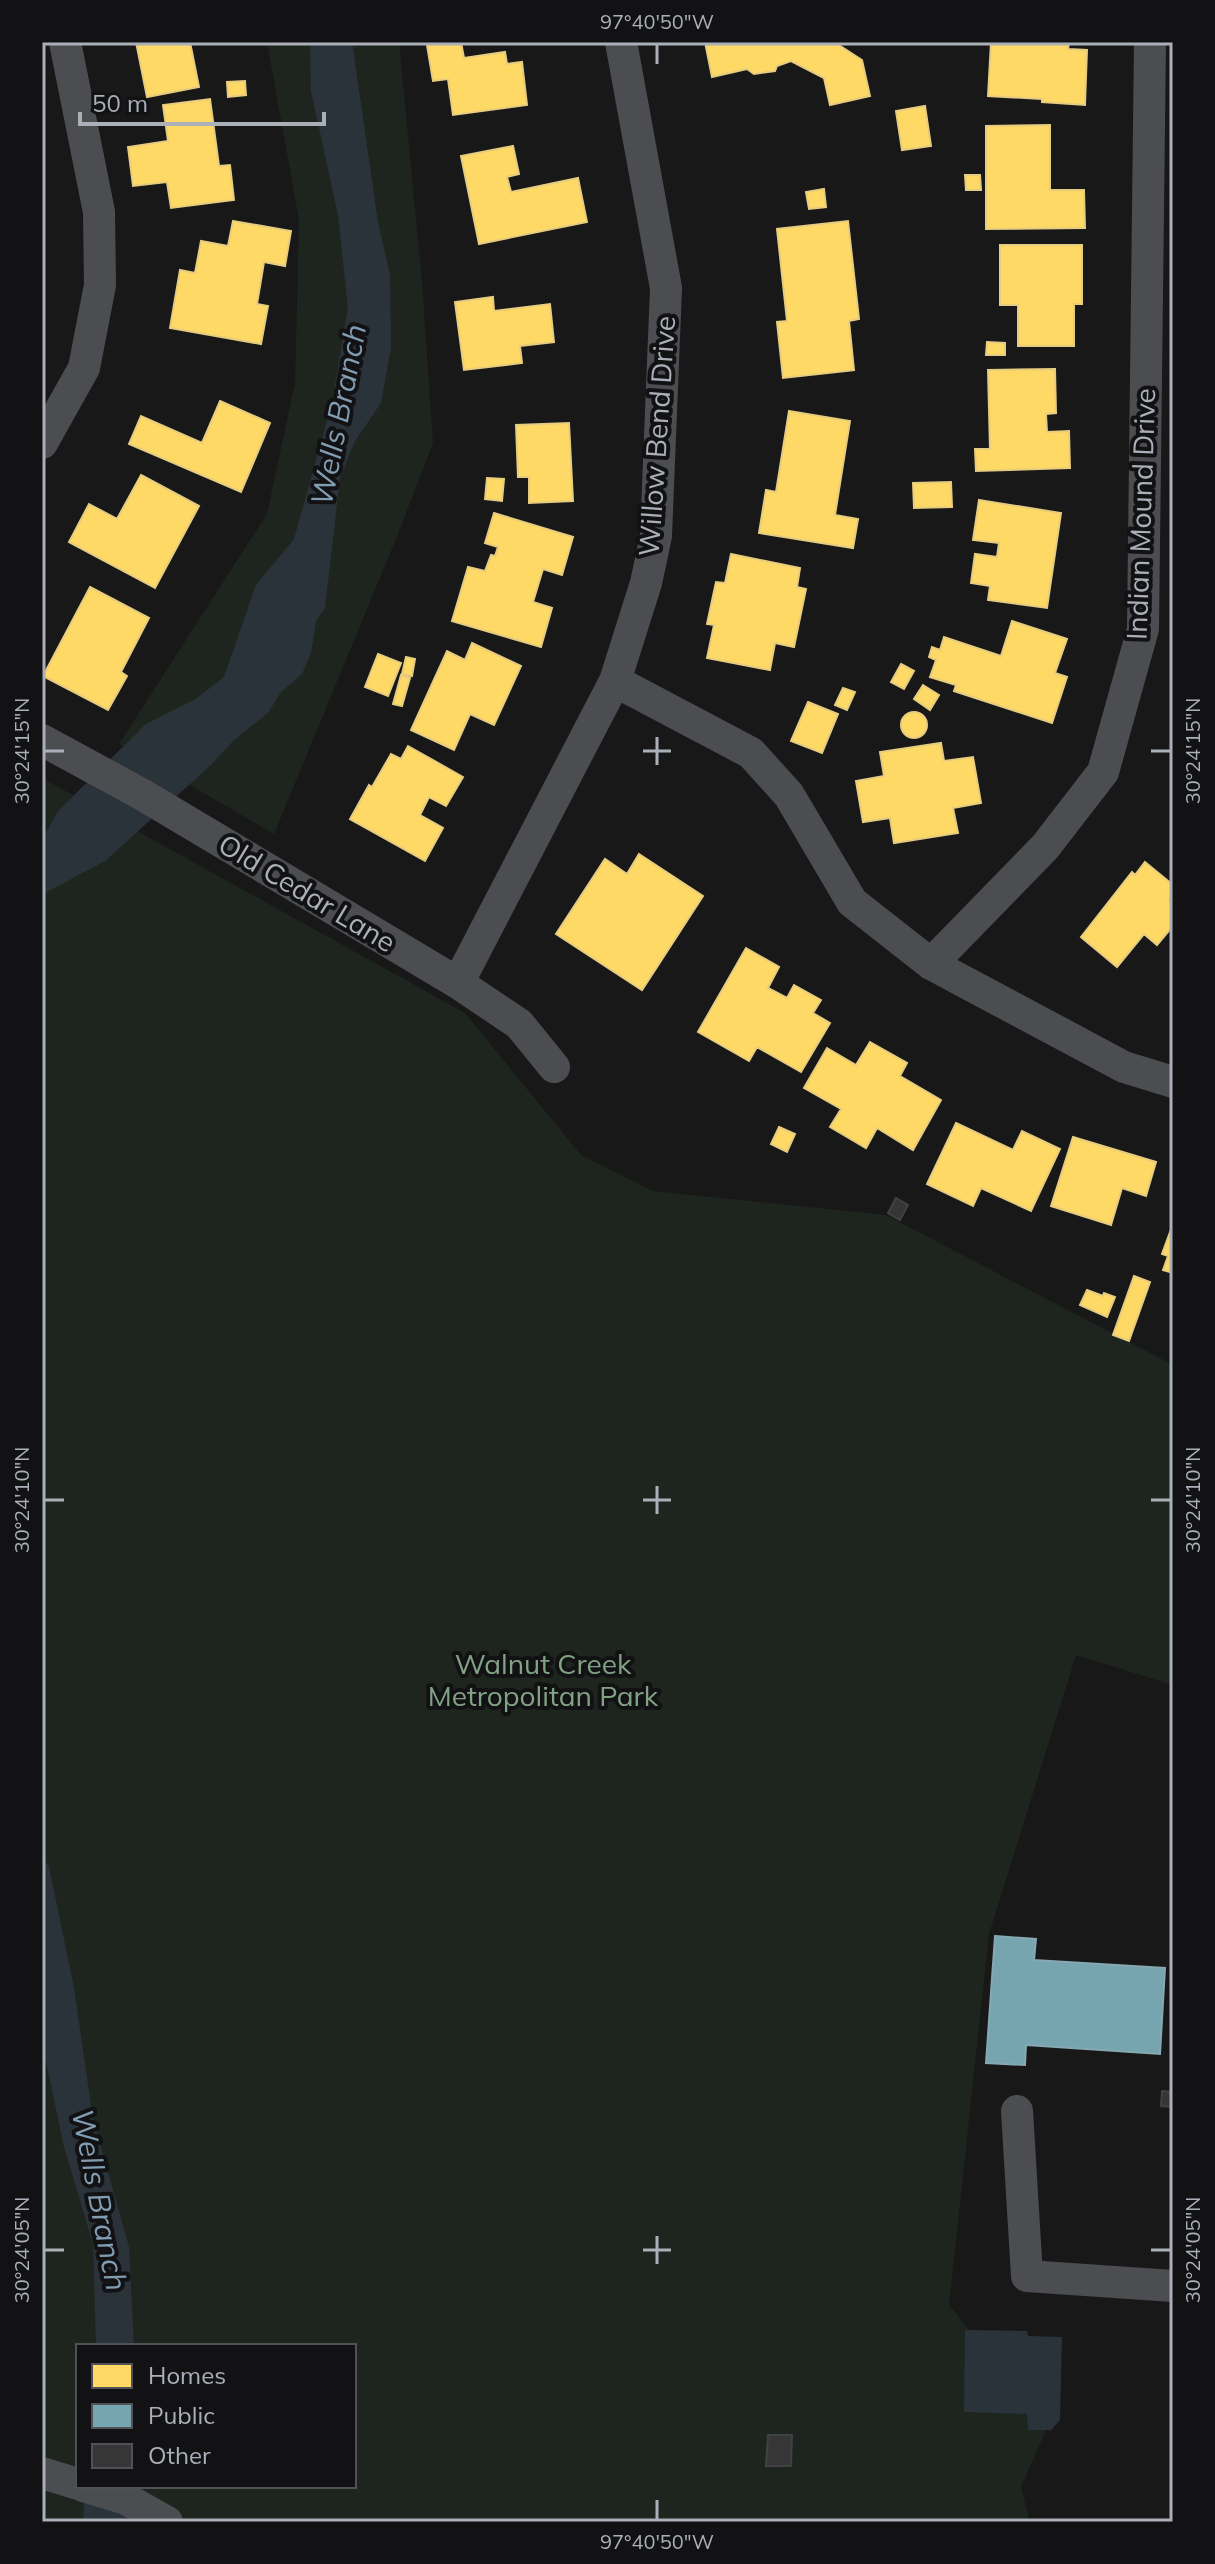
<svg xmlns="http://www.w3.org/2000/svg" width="1215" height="2564" font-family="Mulish,sans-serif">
  <rect width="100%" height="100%" fill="#181818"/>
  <!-- green -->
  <path fill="#1e251f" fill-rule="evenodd" d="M267,42h132l23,240 11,161 -35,91 -124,300 -155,-90 148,-230 28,-131 4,-163z
    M42,778l423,235 116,142 72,36 233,24 287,150v320l-97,-30 -87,279 -40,371 99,121 -27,61 9,35h-988zM78,2346h276v140h-276z"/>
  <!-- water -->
  <path fill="#2b333a" d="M310,42h42l26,180 12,53 1,73 -10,55 -26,38 -15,37 -15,130 -9,13 -5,32 -9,21 -21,18 -13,21 -35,28 -22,24 -106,96 -60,32 -3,4v-57l16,-29 88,-87 51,-26 27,-21 32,-92 38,-46 38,-136 16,-95 -10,-93 -27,-124z
    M42,1857l7,10 25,121 19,131 36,128 5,99h-38l-3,-102 -29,-97 -21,-100z
    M965,2330l62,1 1,5 34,1 -2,83 -9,10h-23l-1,-16 -63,-2z
    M85,2486l50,36h-52z"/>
  <!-- homes -->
  <path fill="#ffd966" stroke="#e6cc7f" stroke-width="2" d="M136,42h54l9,45 -52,10z
    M433,42h28l3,16 41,-6 2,12 15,-2 5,43 -74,10 -5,-36 -15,2 -6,-36 6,-1z
    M705,42h129l28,18 8,36 -40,9 -6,-27 -33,-17 -14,5 -2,5 -21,3 -7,-5 -35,8z
    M991,42h78l-1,7 19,1 -2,55 -43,-3v-3l-54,-3z
    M245,81l1,14 -18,2 -1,-15z
    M210,99l9,67 11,-1 4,35 -63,8 -4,-26 -34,4 -5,-39 40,-6 -5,-36z
    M925,106l6,40 -29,4 -6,-39z
    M1050,125v65h34l1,38 -99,1v-103z
    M513,146l6,28 -12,3 4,15 67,-14 9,44 -108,22 -18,-88z
    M965,175h15l1,15h-15z
    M824,189l2,18 -17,2 -3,-17z
    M233,221l58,10 -6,35 -21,-4 -7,42 11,2 -7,38 -91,-16 10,-58 15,3 6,-32 27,5z
    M848,221l11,98 -10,2 5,49 -71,8 -6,-56 10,-1 -10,-92z
    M1000,245h82v59h-8v42h-56v-41h-18z
    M493,297l1,14 56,-7 4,38 -34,4 2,17 -58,7 -9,-68z
    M987,342l18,1v12h-19z
    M1055,369l1,44 -10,1 1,18 22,-1 1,37 -94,3 -1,-22h15l-2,-79z
    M220,401l50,22 -29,69 -112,-48 12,-28 61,27z
    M789,411l61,10 -15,94 23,4 -5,29 -94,-15 7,-43 10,2z
    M569,423l4,78 -44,2v-26h-11l-2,-52z
    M141,475l58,31 -44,82 -86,-46 20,-38 28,15z
    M487,478l17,1 -2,22 -17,-2z
    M951,482l1,25 -38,1 -1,-25z
    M979,500l82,13 -14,95 -59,-8 2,-14 -19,-3 4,-29 22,3 2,-14 -26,-3z
    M494,513l79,24 -11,38 -19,-6 -10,33 19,6 -11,39 -89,-26 16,-54 17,4 6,-16 4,1 3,-9 -13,-4z
    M731,554l69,14 -3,19 9,2 -12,58 -19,-4 -5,27 -63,-12 7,-33 -7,-1 9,-42 9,1z
    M90,587l59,31 -28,54 6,4 -19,34 -65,-34z
    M1012,621l55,18 -12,34 12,4 -15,46 -98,-32 2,-6 -26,-8 6,-17 -7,-3 3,-10 8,3 4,-13 57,19z
    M472,643l49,23 -27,59 -24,-11 -16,36 -43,-20 36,-79 18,9z
    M378,654l23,9 -13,33 -23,-9z
    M406,657l9,2 -3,17 -10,-2z
    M901,664l13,7 -10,18 -13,-7z
    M401,675l9,3 -8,28 -9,-2z
    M923,685l16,10 -9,15 -16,-11z
    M843,688l12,4 -8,18 -12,-5z
    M808,702l30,12 -16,39 -31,-12z
    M901 725a13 13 0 1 1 26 0a13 13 0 1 1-26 0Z
    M941,743l3,18 29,-4 8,46 -28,5 5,25 -64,10 -4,-25 -27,4 -7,-41 28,-5 -4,-24z
    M408,746l55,31 -17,29 -17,-9 -9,18 23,13 -18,33 -75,-42 19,-34 3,2 19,-33 10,5z
    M639,854l64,42 -61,94 -86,-56 49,-75 22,15z
    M1145,862l28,23v12l-4,4 4,3v22l-16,19 -13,-11 -27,33 -36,-30 51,-65 3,3z
    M746,948l33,19 -11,21 19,10 7,-13 27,15 -8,13 17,10 -29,49 -44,-25 -8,14 -51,-29z
    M870,1042l37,21 -7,13 41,24 -28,50 -36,-22 -11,20 -36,-21 11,-18 -37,-21 23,-40 29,17z
    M956,1123l57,27 9,-19 38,18 -29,62 -50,-23 -8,18 -46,-22z
    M779,1127l16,7 -8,18 -16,-8z
    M1073,1137l83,25 -10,34 -24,-8 -11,37 -60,-19z
    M1173,1224v49l-10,-3 5,-14 -6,-2z
    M1134,1276l16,6 -21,59 -16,-6z
    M1087,1290l16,6 1,-3 11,4 -8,20 -27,-12z"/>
  <!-- public -->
  <path fill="#76a5af" stroke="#86a8b2" stroke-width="2" d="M995,1936l41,3 -2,21 131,8 -5,86 -134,-9 -1,20 -39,-2z"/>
  <!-- building -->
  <path fill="#363637" stroke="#404144" stroke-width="2" d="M896,1198l12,7 -8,15 -12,-7z
    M1162,2091l11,1v15l-12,-1z
    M768,2435h24l-1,31h-25z"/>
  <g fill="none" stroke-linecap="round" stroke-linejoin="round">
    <!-- minor -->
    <path stroke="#4c4d51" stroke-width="32" d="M42,443l42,-75 16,-83 -1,-73 -34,-170
      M615,681l136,72 38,42 63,107 79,62 193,103 49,15
      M42,740l101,55 315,188 61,41 35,43
      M931,964l114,-117 58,-75 40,-143 7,-587
      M458,983l157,-302 31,-98 10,-47 10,-248 -45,-246
      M1017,2111l10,165 146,10
      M42,2473l36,11
      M83,2486l43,13 41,23"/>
  </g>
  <!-- ticks -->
  <path fill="none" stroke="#aaafb8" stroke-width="3" d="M657,44v20M657,737v28M44,751h20M643,751h28M1151,751h20M657,1486v28M44,1500h20M643,1500h28M1151,1500h20M657,2236v28M44,2250h20M643,2250h28M1151,2250h20M657,2500v20"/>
  <g text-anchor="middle" stroke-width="8" stroke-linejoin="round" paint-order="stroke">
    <!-- street labels -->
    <g font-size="28" fill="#aaafb8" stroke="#121214">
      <text transform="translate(657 436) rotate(-86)" y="10">Willow Bend Drive</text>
      <text transform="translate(1141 514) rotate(-88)" y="10">Indian Mound Drive</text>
      <text transform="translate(307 893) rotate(31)" y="10">Old Cedar Lane</text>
    </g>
    <!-- park labels -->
    <g font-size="28" fill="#82a383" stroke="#121214">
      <text x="543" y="1674">Walnut Creek<tspan x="543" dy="32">Metropolitan Park</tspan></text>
    </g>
    <!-- water labels -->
    <g font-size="30" font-style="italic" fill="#829db2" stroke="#121214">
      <text transform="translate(339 415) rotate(-79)" y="10">Wells Branch</text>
      <text transform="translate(99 2200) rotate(79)" y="10">Wells Branch</text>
    </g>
  </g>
  <!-- border -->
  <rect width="1215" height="2564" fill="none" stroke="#121214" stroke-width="88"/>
  <!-- legend -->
  <rect x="76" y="2344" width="280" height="144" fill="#121214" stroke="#4f5156" stroke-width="2"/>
  <rect x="92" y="2364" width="40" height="24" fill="#ffd966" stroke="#4f5156" stroke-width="2"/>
  <text x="148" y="2384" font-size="24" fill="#aaafb8">Homes</text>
  <rect x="92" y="2404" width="40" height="24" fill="#76a5af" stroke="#4f5156" stroke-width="2"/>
  <text x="148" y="2424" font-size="24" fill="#aaafb8">Public</text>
  <rect x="92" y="2444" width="40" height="24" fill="#363637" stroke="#4f5156" stroke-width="2"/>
  <text x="148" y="2464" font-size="24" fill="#aaafb8">Other</text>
  <!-- scale -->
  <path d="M80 112v12h244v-12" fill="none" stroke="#aaafb8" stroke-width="4"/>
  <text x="92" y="112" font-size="24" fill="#aaafb8" stroke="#121214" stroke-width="6" paint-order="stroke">50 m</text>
  <rect x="44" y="44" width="1127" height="2476" fill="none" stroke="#aaafb8" stroke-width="3"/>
  <g font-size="20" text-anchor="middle" fill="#aaafb8">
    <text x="657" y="29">97°40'50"W</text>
    <text transform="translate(22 751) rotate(-90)" y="7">30°24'15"N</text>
    <text transform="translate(1193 751) rotate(-90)" y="7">30°24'15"N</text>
    <text transform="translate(22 1500) rotate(-90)" y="7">30°24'10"N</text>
    <text transform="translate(1193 1500) rotate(-90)" y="7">30°24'10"N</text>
    <text transform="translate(22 2250) rotate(-90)" y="7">30°24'05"N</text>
    <text transform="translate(1193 2250) rotate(-90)" y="7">30°24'05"N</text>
    <text x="657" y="2549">97°40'50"W</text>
  </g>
</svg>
